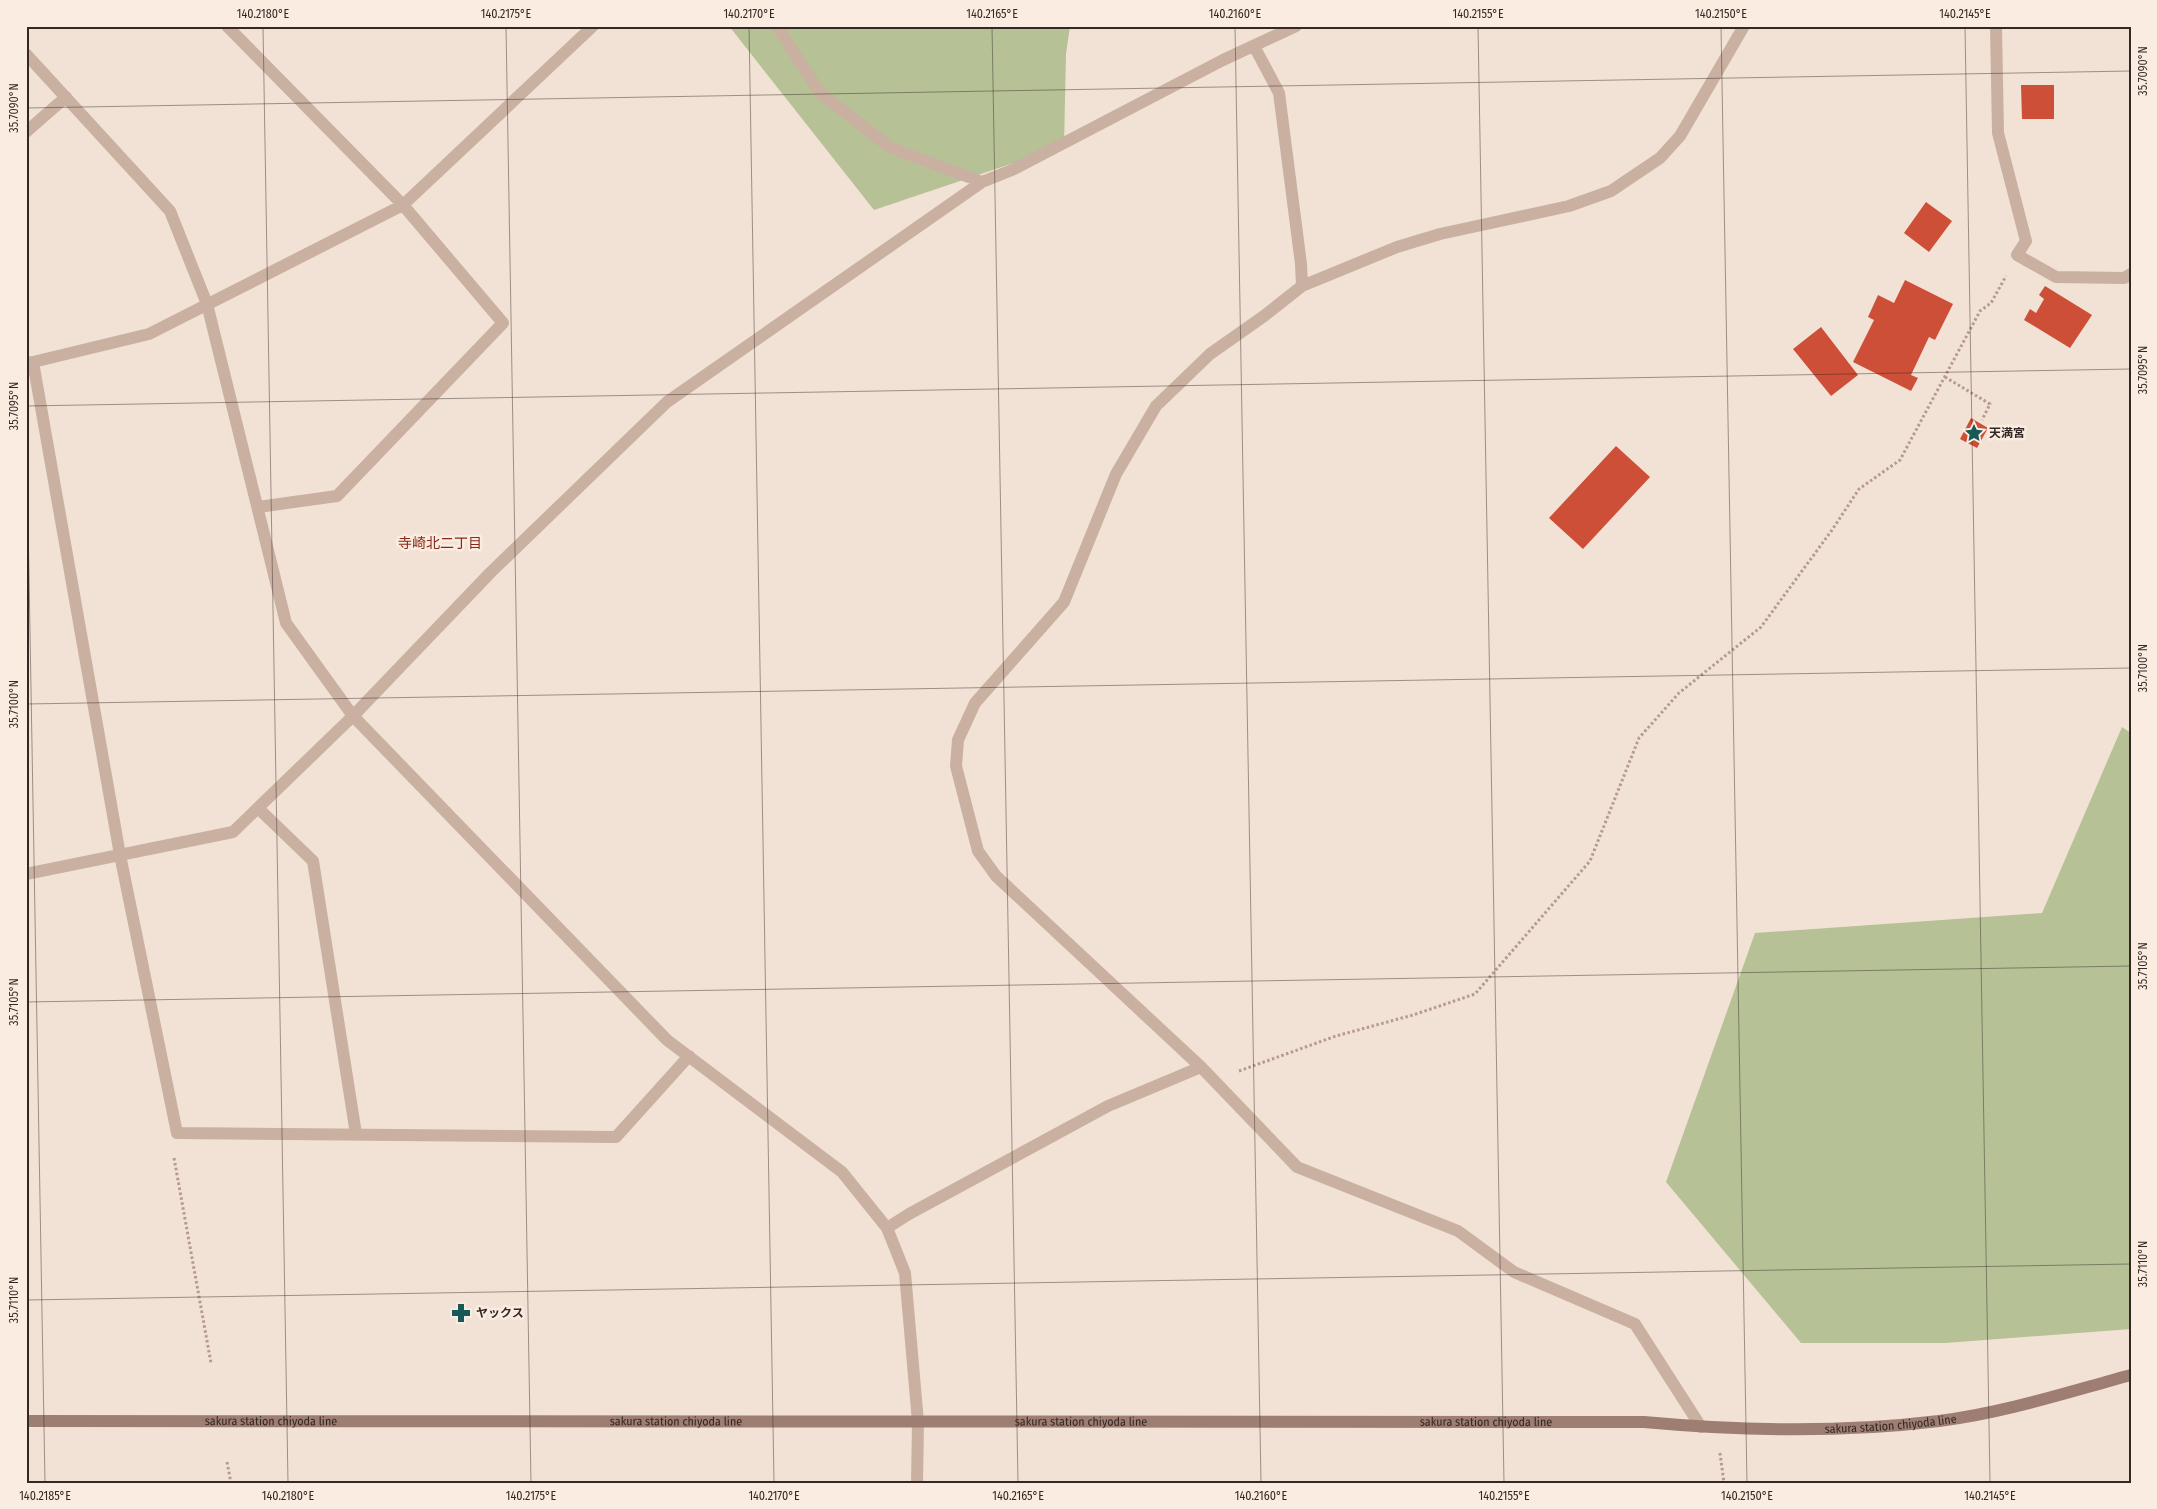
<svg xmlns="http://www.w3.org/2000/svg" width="2157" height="1509" font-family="'Fira Sans Condensed','Noto Sans JP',sans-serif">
  <rect width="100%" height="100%" fill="#f2e2d5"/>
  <!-- green -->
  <path fill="#b6c295" d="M729,26h341l-4,28 -2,92 -190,64z
    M2122,727l9,6v596l-186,14h-144l-135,-161 89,-249 287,-20z"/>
  <!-- building -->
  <path fill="#ce4f37" d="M2021,85h33v34h-32z
    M1926,202l26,19 -23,31 -25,-19z
    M1905,280l48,24 -18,36 -6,-3 -18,38 7,3 -7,13 -58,-29 21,-42 -6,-3 10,-22 16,8z
    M2045,286l47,29 -22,33 -46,-28 6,-11 6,4 8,-14 -5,-4z
    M1821,327l37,48 -27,21 -38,-47z
    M1971,418l17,10 -11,20 -17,-9z
    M1616,446l34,31 -67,72 -34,-31z"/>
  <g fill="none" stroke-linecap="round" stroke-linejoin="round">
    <!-- path -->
    <path stroke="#b69a8b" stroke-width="3" stroke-dasharray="2.5 2.5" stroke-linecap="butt" d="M1945,377l45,27 -8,16
      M1239,1071l97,-35 77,-21 62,-21 115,-133 49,-123 40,-45 82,-66 71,-97 27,-41 41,-29 80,-149 11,-8 15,-27
      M174,1158l37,205
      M1720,1453l4,30
      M227,1462l4,21"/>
    <!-- minor -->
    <path stroke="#cab0a1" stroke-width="12" d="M227,26l176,179 100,118 -166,173 -79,11
      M777,26l43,67 71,55 91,34
      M1996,26l2,107 28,108 -9,14 39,22 68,1 7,-4
      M1254,46l25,47 22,171 1,22
      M26,54l144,157 37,93 79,319 67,93 314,324 175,132 45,56 18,45 13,149 -1,61
      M26,132l40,-35
      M33,362l116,-28 254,-129 190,-179
      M26,363l7,-1 87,493 57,278 439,4 73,-81
      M258,808l55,53 43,273
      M26,874l207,-42 120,-116 138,-144 176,-170 315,-220 30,-12 211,-110 73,-34
      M887,1228l22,-14 199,-108 93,-39
      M1701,1427l-66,-103 -121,-52 -56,-41 -161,-64 -96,-100 -205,-191 -18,-25 -22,-85 2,-26 17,-37 89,-101 52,-128 40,-68 54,-52 54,-38 38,-30 95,-39 43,-13 129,-28 42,-15 49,-33 20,-22 64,-110"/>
    <!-- secondary -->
    <path stroke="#9e7e72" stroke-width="12" id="s1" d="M26,1421l1618,1c97,9 197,11 295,-1 65,-8 129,-29 192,-46"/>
  </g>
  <!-- ticks -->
  <path fill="none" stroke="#342824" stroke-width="1" stroke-opacity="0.45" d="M263,26l25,1457M506,26l25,1457M749,26l25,1457M992,26l26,1457M1235,26l26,1457M1478,26l26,1457M1721,26l26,1457M1965,26l25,1457M26,108l2105,-37M26,405l19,1078M26,406l2105,-37M26,704l2105,-36M26,1002l2105,-36M26,1300l2105,-36"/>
  <!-- icons -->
  <defs>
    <g id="sight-bare" transform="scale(1.5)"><path d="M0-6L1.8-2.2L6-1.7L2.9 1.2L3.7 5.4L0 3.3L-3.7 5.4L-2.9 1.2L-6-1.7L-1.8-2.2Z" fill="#185856" stroke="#faece1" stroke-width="2.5" paint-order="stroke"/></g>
    <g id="pharmacy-bare" transform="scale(1.5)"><path d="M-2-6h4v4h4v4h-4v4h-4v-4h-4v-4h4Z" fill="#185856" stroke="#faece1" stroke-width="2.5" paint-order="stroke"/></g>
  </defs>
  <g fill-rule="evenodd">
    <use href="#sight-bare" x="1974" y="433"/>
    <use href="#pharmacy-bare" x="461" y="1313"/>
  </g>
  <g text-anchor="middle" stroke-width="5" stroke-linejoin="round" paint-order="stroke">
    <!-- poi labels -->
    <g font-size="12" font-weight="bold" fill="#342824" stroke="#faece1" text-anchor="start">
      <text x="1989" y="437">天満宮</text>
      <text x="476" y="1317">ヤックス</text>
    </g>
    <!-- street labels -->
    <g font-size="12" fill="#342824" stroke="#faece1">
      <text dy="4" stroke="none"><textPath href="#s1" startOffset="245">sakura station chiyoda line</textPath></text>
      <text dy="4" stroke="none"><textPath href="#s1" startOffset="650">sakura station chiyoda line</textPath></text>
      <text dy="4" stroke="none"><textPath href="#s1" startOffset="1055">sakura station chiyoda line</textPath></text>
      <text dy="4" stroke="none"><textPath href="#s1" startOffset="1460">sakura station chiyoda line</textPath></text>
      <text dy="4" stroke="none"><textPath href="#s1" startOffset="1865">sakura station chiyoda line</textPath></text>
    </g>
    <!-- neighbourhood labels -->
    <g font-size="14" fill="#882918" stroke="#faece1">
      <text x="440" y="548">寺崎北二丁目</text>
    </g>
  </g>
  <!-- border -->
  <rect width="2157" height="1509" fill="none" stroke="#faece1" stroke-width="55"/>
  <rect x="28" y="28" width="2102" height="1454" fill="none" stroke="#342824" stroke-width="2"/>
  <g font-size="12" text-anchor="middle" fill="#342824">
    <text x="263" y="18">140.2180°E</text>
    <text x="506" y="18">140.2175°E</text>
    <text x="749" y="18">140.2170°E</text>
    <text x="992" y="18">140.2165°E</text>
    <text x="1235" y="18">140.2160°E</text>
    <text x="1478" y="18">140.2155°E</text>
    <text x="1721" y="18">140.2150°E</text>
    <text x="1965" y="18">140.2145°E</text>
    <text transform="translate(2143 71) rotate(-90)" y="4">35.7090°N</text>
    <text transform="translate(14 108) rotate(-90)" y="4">35.7090°N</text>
    <text transform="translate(2143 370) rotate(-90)" y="4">35.7095°N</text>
    <text transform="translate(14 406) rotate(-90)" y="4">35.7095°N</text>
    <text transform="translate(2143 668) rotate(-90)" y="4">35.7100°N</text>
    <text transform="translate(14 704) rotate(-90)" y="4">35.7100°N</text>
    <text transform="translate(2143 966) rotate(-90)" y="4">35.7105°N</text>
    <text transform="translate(14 1002) rotate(-90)" y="4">35.7105°N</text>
    <text transform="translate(2143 1264) rotate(-90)" y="4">35.7110°N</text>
    <text transform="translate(14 1300) rotate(-90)" y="4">35.7110°N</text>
    <text x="45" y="1500">140.2185°E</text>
    <text x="288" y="1500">140.2180°E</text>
    <text x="531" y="1500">140.2175°E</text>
    <text x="774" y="1500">140.2170°E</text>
    <text x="1018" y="1500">140.2165°E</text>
    <text x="1261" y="1500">140.2160°E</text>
    <text x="1504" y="1500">140.2155°E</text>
    <text x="1747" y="1500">140.2150°E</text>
    <text x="1990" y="1500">140.2145°E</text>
  </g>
</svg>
